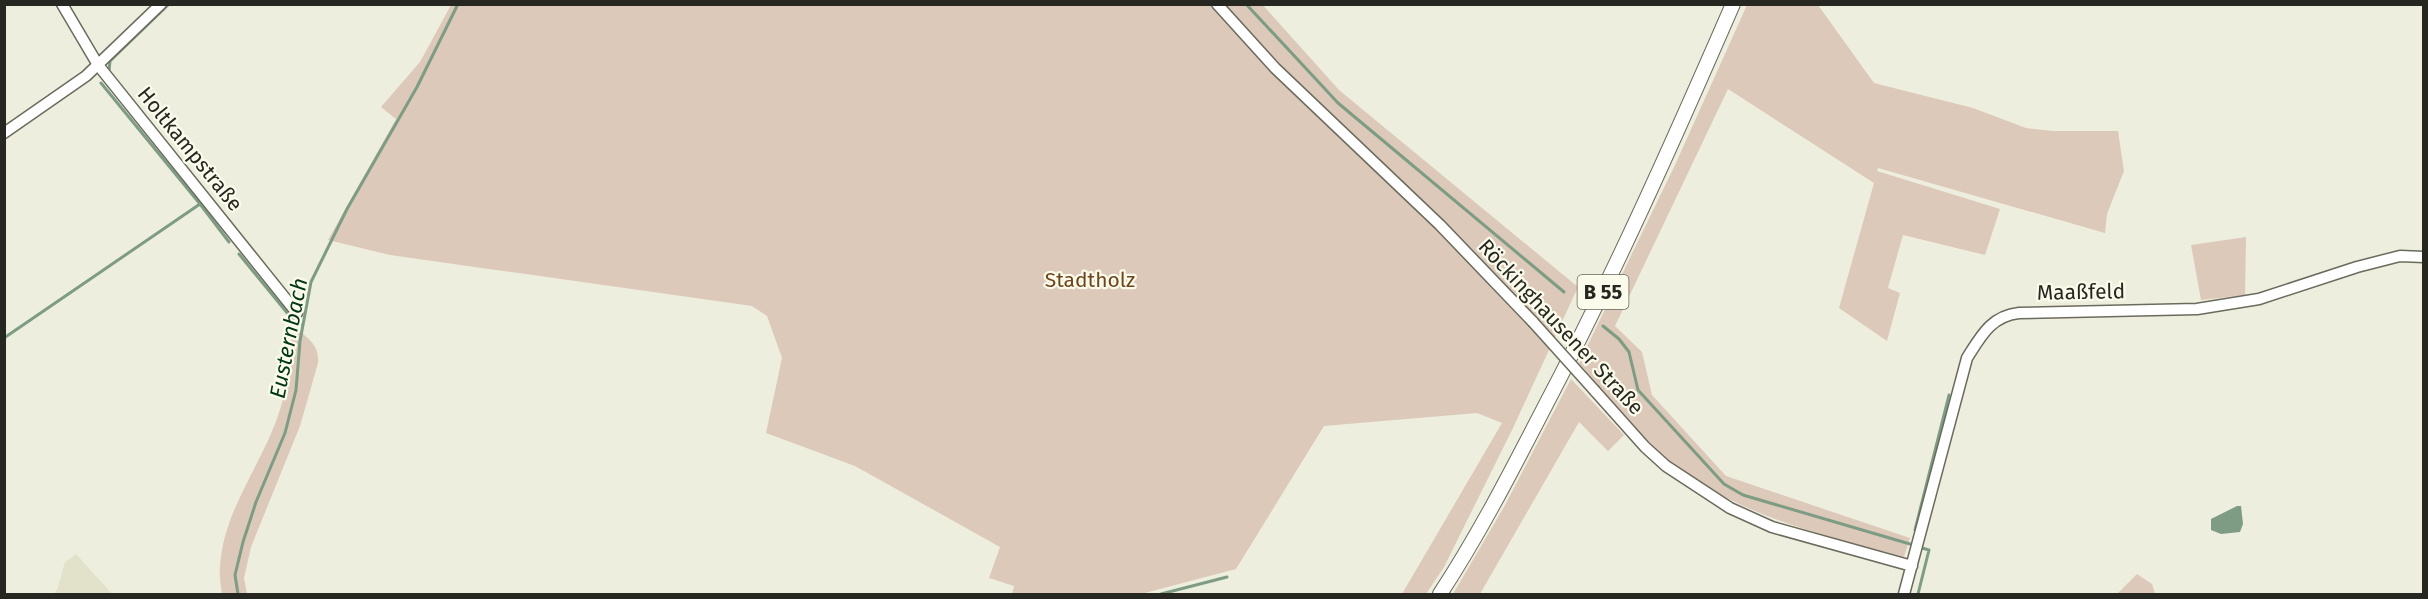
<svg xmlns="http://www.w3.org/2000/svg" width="2428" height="599" font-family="'Fira Sans',sans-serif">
  <rect width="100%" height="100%" fill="#eeeedf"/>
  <!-- built -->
  <path fill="#e2e2cb" d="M76,554l36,40h-58l3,-4 8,-28z"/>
  <!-- green -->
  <path fill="#dcc9b9" d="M1262,4l77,86 239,197 -65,141 -69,139 -18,27h-24l100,-171 -25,-10 -153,13 -88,143 -95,25h-129l2,-8 -25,-8 11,-31 -145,-81 -89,-33 16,-75 -15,-42 -15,-10 -362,-51 -62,-15 68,-121 -15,-12 39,-45 31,-57z
    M1747,5h71l56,78 99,25 53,20 27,3h65l6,40 -17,43 -2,19 -227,-65 -1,3 123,38 -15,46 -82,-20 -15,53 12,5 -13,48 -48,-33 35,-125 -146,-94 -113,237 27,26 10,43 74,81 184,62 -6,19c-81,-22 -168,-41 -235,-97 -33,-28 -61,-64 -90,-97l96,-198z
    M2246,237l-1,58 -44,5 -10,-55z
    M293,326c13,11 27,18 25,37l-18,63 -49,121 -7,31 3,16h-25c-1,-8 -3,-18 -2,-27 3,-61 49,-110 63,-168 6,-23 7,-49 10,-73z
    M1571,379l53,56 -16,16 -29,-29 -99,172h-27l51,-87z
    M2137,574l15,10 3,10h-38z"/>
  <!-- water -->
  <path fill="#7d9c83" d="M2237,506h4l2,18 -3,8 -19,2 -10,-4v-11z"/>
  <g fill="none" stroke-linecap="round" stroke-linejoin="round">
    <!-- stream -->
    <path stroke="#7d9c83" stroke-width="3" d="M1246,4l92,99 226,189
      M109,71l1,-10 59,-57
      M101,83l99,121
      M239,254l54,66 10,5
      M1603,326l16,13 10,13 9,38 86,94 19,11 167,49
      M4,338l196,-134 29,38
      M1915,530l34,-135
      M238,594l-3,-19 8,-33 13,-40 29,-69 11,-43 4,-49 11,-59 36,-73 70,-122 41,-83
      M1161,594l66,-17
      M1918,594l11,-44 -7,-2"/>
    <!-- minor casing -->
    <g stroke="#6b6b5d" stroke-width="13">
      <path id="minor" d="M62,4l36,61 199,248
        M1217,4l58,64 165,157 93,97
        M4,133l82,-57 75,-72
        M1595,391l50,56 21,19 64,42 42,19 140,39
        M1904,594l63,-236c14,-22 24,-42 52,-45l178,-4 62,-10 98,-32 43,-11 24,1"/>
    </g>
    <!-- major casing -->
    <g stroke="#6b6b5d" stroke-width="16">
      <path id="major" d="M1440,594c38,-58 70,-120 102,-182 70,-133 131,-270 191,-408"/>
    </g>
    <!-- minor -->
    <use href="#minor" stroke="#fff" stroke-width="10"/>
    <!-- major -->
    <use href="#major" stroke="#fff" stroke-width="14"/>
    <!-- minor-bridge casing -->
    <g stroke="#6b6b5d" stroke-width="13" stroke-linecap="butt">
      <path id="minor-bridge" d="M1533,322l62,69"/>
    </g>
    <!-- minor-bridge -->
    <use href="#minor-bridge" stroke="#fff" stroke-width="10"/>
  </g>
  <g text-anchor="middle" stroke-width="4.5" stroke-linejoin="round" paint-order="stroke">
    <!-- shield labels -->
    <rect fill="#fbfbec" stroke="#67675f" stroke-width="1.5" x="1577.5" y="275" width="51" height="34" rx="4.5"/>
    <g font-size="20" font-weight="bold" fill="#272722">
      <text x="1603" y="299">B 55</text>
    </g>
    <!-- street labels -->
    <g font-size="21" fill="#272722" stroke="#fbfbec">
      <text transform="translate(190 149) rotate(51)" y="7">Holtkampstraße</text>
      <text transform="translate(2081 292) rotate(-1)" y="7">Maaßfeld</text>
      <text transform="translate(1561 327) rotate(47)" y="7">Röckinghausener Straße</text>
    </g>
    <!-- park labels -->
    <g font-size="21" fill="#6e451c" stroke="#fbfbec">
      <text x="1090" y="287">Stadtholz</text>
    </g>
    <!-- water labels -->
    <g font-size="22" font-style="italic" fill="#003615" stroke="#fbfbec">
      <text transform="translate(288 338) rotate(-79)" y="8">Eusternbach</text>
    </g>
  </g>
  <!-- border -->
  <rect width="2428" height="599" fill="none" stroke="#272722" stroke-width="12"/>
</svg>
